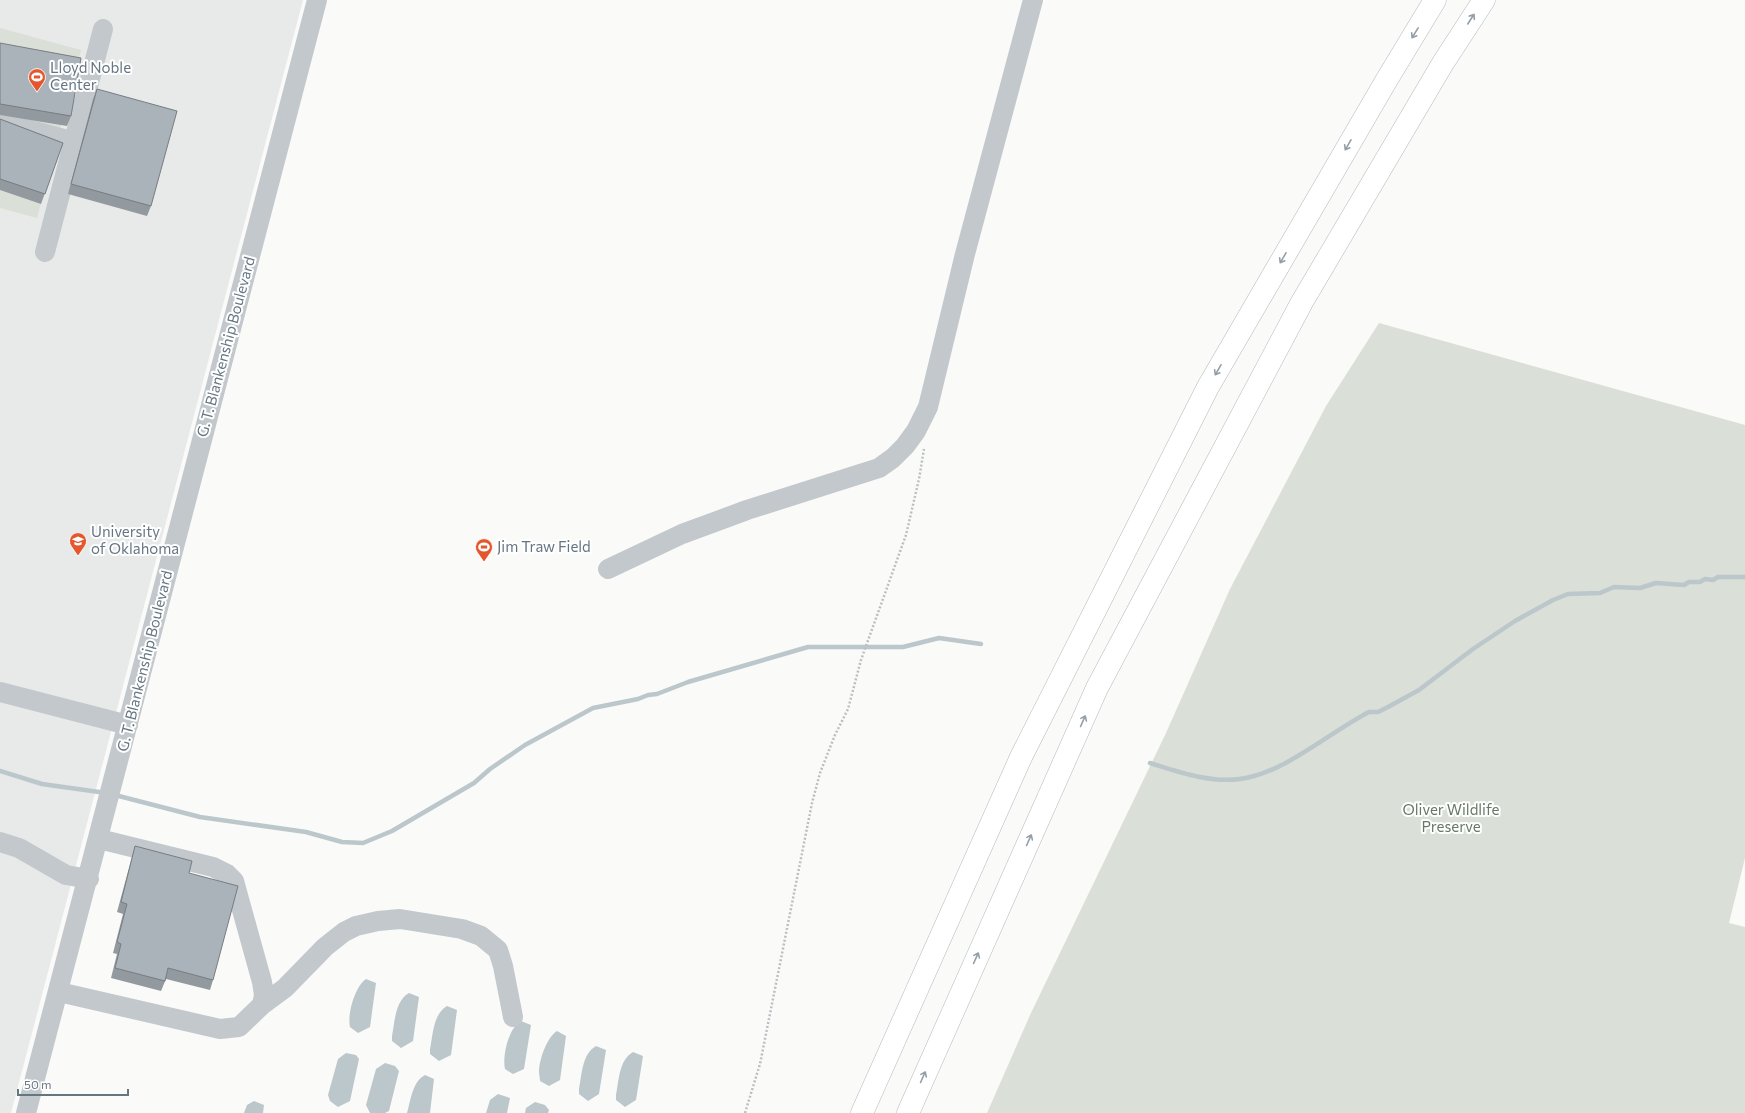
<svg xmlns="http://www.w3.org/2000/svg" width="1745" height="1113" font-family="Commissioner,sans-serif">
  <rect width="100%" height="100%" fill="#fafaf8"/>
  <!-- built -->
  <path fill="#e8e9e9" d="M0,0h303l-292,1113h-11z"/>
  <!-- green -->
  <path fill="#dadfd7" d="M0,28l81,22 -44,168 -37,-10z
    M1379,323l366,102v433l-16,65 16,4v186h-758l44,-100 135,-280 64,-144 96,-183z"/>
  <!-- water -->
  <path fill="#bbc7cb" d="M366,979l10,4 -6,44 -12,6 -8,-6c-3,-12 5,-41 16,-48z
    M409,993l10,4 -6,44 -12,7 -9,-7v-5c3,-15 3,-35 17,-43z
    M447,1006l10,4 -6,45 -12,6 -9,-7v-5c3,-14 3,-35 17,-43z
    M521,1021l10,4 -7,44 -11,5 -8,-5c-3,-13 4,-42 16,-48z
    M557,1031l9,5 -6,44 -11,6 -9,-5c0,-3 -1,-6 -1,-9 0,-12 8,-35 18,-41z
    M596,1046l10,4 -7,44 -11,7 -9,-7v-5c3,-15 3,-35 17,-43z
    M633,1052l10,4 -7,44 -11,7 -9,-7v-5c3,-15 3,-35 17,-43z
    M346,1053l10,2 3,4 -9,42 -12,6 -8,-6 -2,-6 10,-36z
    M385,1063l10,3 4,5 -10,40 -4,2h-15l-4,-8 10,-36z
    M425,1075l9,4 -4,34h-23c4,-13 5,-31 18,-38z
    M498,1094l12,4 -3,15h-21l4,-13z
    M254,1101l10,4 -1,8h-19l3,-8z
    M535,1102l10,3 4,5 -1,3h-23l1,-5z"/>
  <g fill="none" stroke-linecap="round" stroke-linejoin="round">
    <!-- stream -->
    <path stroke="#bbc7cb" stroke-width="4.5" d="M1150,763c29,9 60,20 90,16 43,-5 90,-47 129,-67h9l10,-5 31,-17 54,-41 42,-28 38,-21 15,-6 32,-1 14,-6 26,1 16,-5 28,2 5,-3h11l5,-3 8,1 5,-3h27
      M0,771l42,13 64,9
      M115,795l85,22 106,15 36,10 21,1 29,-12 82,-48 16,-14 35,-24 68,-37 45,-9 10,-4 9,-1 31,-12 120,-35h95l36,-9 42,6"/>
    <!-- highway casing -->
    <g stroke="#b4b9bd" stroke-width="23">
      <path id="highway" d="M862,1113l159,-356 187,-370 178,-306 49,-81
        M908,1113l189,-425 205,-386 141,-239 41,-63"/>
    </g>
    <!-- path -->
    <path stroke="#bbbfc2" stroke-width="2.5" stroke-dasharray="2 2" stroke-linecap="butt" d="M745,1113l15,-49 52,-261 8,-30 15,-38 13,-26 13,-49 45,-125 13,-56 5,-30"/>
    <!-- minor -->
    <path stroke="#c3c8cc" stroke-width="20" d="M0,122l75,20
      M45,252l58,-223
      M608,569l74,-35 65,-24 132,-42 14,-10 12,-12 11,-15 12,-24 37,-153 68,-254
      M0,692l128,33
      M0,842l19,6 47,27 23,4
      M59,992l161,37 19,-2 23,-22 2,-10 -2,-13 -28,-101 -7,-7 -14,-7 -114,-28
      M262,1005l23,-17 40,-41 19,-15 12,-6 22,-5 22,-2 62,10 19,7 17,14 5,16 10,51
      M26,1113l291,-1113"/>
    <!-- highway -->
    <use href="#highway" stroke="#fff" stroke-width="22"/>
  </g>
  <!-- wall -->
  <path fill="#929a9f" d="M0,43l71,73 -4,10 -67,-11z
    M97,89l54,117 -4,10 -79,-22 25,-95z
    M0,119l63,24 -22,61 -41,-14z
    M135,846l54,27 24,107 -3,10 -44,-11 -5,12 -50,-13 6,-24 -4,-1 10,-39 -6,-2z"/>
  <!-- building -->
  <path fill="#aab3b9" stroke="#777d82" d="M0,43l81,15 -10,58 -71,-12z
    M97,89l80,22 -26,95 -80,-22z
    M0,119l63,24 -18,51 -45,-15z
    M135,846l57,15 -3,12 49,13 -25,94 -45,-12 -3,13 -50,-13 6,-24 -4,-2 10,-38 -6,-2z"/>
  <!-- one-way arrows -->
  <defs><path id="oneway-shaft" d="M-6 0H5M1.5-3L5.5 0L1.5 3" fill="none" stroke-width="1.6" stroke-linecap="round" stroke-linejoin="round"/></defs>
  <g stroke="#939fa8">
    <use href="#oneway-shaft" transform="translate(1471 19) rotate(-57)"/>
    <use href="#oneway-shaft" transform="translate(1415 33) rotate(122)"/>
    <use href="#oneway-shaft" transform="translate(1348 145) rotate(120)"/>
    <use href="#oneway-shaft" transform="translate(1283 258) rotate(120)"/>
    <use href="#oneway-shaft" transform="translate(1218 370) rotate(120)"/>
    <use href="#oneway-shaft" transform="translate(1083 721) rotate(-66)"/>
    <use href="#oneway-shaft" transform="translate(1029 840) rotate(-66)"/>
    <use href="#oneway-shaft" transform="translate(976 958) rotate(-66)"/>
    <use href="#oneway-shaft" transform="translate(923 1077) rotate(-66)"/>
  </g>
  <!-- icons -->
  <defs>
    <g id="stadium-pin" transform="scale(0.9)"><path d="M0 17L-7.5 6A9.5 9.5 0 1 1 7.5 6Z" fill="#e4572e" stroke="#fff"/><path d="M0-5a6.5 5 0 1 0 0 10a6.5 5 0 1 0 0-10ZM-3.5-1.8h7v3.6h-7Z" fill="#fff"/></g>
    <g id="university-pin" transform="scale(0.9)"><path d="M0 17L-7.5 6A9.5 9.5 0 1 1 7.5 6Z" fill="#e4572e" stroke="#fff"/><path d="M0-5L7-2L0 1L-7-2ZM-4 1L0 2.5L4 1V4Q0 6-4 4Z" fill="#fff"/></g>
  </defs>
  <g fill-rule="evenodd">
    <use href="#stadium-pin" x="37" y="77"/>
    <use href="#university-pin" x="78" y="541"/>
    <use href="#stadium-pin" x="484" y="547"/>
  </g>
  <g text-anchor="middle" stroke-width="4" stroke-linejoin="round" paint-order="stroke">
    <!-- poi labels -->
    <g font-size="15" fill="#657683" stroke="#fff" text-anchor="start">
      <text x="50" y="73">Lloyd Noble<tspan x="50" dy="17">Center</tspan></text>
      <text x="91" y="537">University<tspan x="91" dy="17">of Oklahoma</tspan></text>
      <text x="497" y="552">Jim Traw Field</text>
    </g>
    <!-- street labels -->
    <g font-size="15" fill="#657683" stroke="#fff">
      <text transform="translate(226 347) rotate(-75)" y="5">G. T. Blankenship Boulevard</text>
      <text transform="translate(145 661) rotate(-76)" y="5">G. T. Blankenship Boulevard</text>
    </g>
    <!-- park labels -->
    <g font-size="15" fill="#687a64" stroke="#fff">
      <text x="1451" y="815">Oliver Wildlife<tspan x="1451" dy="17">Preserve</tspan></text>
    </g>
  </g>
  <!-- scale -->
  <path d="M18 1089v6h110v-6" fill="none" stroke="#657683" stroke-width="2"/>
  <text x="24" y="1089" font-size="12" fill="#657683" stroke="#ffffff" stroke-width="3" paint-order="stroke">50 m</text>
</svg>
